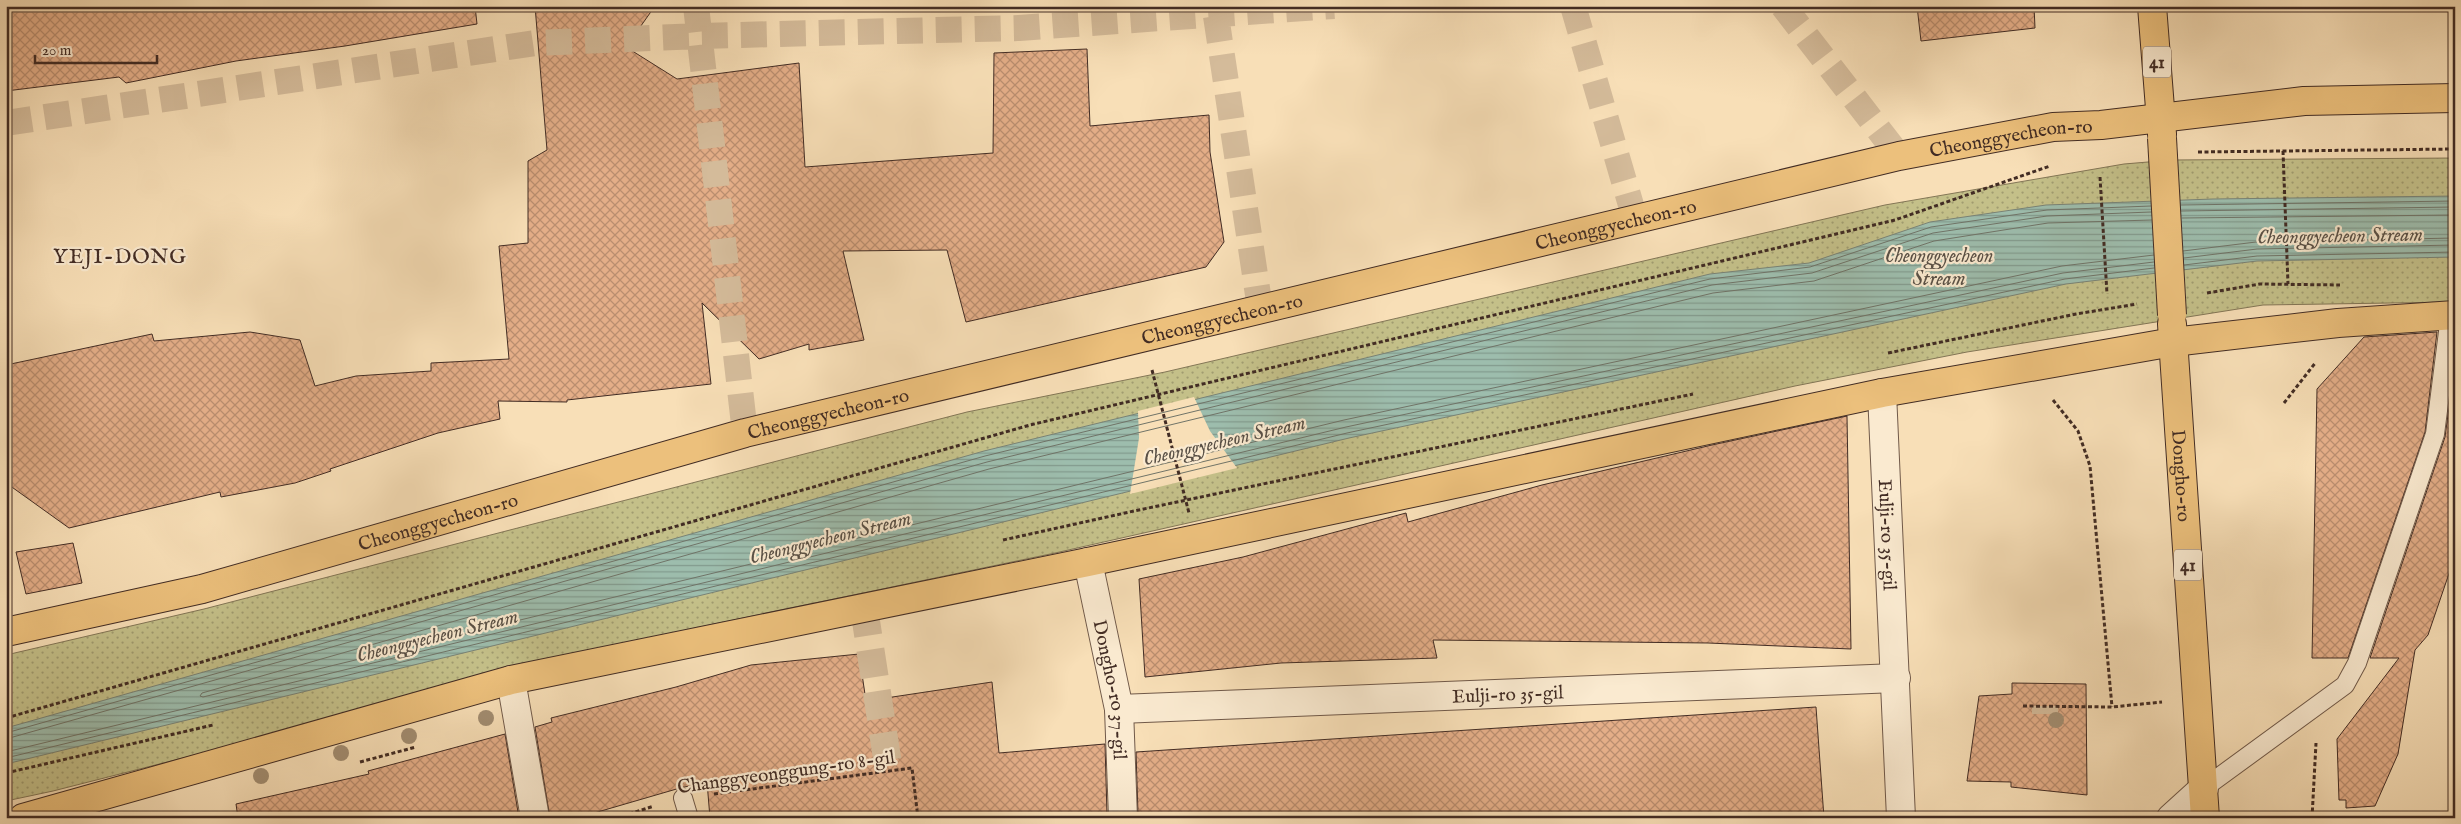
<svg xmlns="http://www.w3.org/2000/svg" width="2461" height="824" font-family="'IM FELL English',serif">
  <defs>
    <pattern id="park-dots" width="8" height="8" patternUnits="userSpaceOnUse" patternTransform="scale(1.25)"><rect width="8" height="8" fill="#c4c089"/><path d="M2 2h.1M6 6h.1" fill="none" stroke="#a19c70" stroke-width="1.8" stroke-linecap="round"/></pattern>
    <pattern id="water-rules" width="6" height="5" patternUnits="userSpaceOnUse" patternTransform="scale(1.25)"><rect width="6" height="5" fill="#9dbdad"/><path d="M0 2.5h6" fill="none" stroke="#829a8d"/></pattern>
    <pattern id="building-cross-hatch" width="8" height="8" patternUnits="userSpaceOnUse" patternTransform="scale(1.25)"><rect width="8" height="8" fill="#e4ae88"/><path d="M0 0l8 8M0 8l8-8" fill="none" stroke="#ba8e6f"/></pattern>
  </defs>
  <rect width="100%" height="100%" fill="#f8dfb7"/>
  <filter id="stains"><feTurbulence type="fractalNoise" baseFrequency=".004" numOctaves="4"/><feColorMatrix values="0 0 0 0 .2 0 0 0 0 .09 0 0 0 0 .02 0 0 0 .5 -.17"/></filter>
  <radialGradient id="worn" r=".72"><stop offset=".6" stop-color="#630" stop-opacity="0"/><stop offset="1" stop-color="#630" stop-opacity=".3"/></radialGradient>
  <!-- park -->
  <path fill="url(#park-dots)" stroke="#837656" d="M2455,158v144l-192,3 -296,47 -172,34 -740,167 -360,75 -642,163 -47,10v-146l198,-46 763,-197 198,-40 720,-167 239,-41 48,-4z"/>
  <!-- water -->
  <path fill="url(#water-rules)" stroke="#798376" d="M2455,196v61l-198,4 -191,23 -717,154 -1343,326v-36l978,-277 726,-177 99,-11 121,-41 116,-17 167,-6z"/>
  <!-- pier -->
  <path fill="#f8dfb7" d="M1194,397l16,34 27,37 -107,26 9,-56 -1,-27z"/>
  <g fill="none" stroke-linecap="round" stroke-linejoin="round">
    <!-- shore -->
    <path stroke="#707468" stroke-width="1" d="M2181,205l274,-4
      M2181,211l274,-4
      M2182,218l273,-3
      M2152,220l-104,3 -114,18 -120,40 -101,12 -724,176 -787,224 -2,3 3,1 1141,-277 718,-154 92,-11
      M2183,251l73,-9 199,-4
      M2184,258l73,-9 198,-4
      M2184,265l73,-9 198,-4
      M6,733l979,-277 725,-177 100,-12 121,-40 116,-17 104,-4
      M6,739l981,-277 725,-177 100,-12 121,-40 114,-17 104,-4
      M6,752l1340,-325 717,-154 91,-11
      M6,758l1341,-325 718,-154 89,-11"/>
  </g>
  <!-- building -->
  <path fill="url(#building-cross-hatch)" stroke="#422c24" d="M6,6h469l2,18 -132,22 -109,15 -110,22 -7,-6 -113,14z
    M535,6h120l-29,41 51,32 122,-16 6,104 188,-14 1,-100 93,-4 3,77 119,-11 1,37 14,90 -18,25 -240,55 -19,-72 -104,1 21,89 -55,10v-6l-50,15 -57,-56 9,81 -144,16v2l-69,-1 2,18 -62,14 -108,36 1,2 -36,12 -74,14 -1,-5 -151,36 -60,-43 -3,-120 146,-31 2,7 96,-9 50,8 15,46 41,-10 75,-5v-8l78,-4 -10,-113 29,-3v-82l19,-11z
    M1917,6h117l1,22 -114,13z
    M2437,332l-12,100 -77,226h-36l5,-269 47,-52z
    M2455,363v193l-27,79 -13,15 -17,104 -23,52 -29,2v-8h-7l-2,-61 62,-81h-29l75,-221z
    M1847,416l4,233 -143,-6 -275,-3 4,18 -156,5 -136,14 -6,-98 104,-22 163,-44 2,9 134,-37 170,-40z
    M73,543l9,40 -56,11 -10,-42z
    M859,654l7,47 126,-19 7,71 106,-9 2,70 -397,4 -3,-36 -27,6 -103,30h-27l-15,-91 17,-5 -1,-4 125,-31 75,-22z
    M2012,683l74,1 1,111 -76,-8v-5l-44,-1 12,-85 33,-2z
    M1816,707l8,111h-658v-4h-28l-2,-62z
    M505,734l14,84h-281l-2,-14 133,-30 -1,-3z"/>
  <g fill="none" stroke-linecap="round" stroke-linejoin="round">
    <!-- pedestrian-tunnel -->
    <path stroke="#d4bb9a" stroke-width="26" stroke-dasharray="26 13" stroke-linecap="butt" d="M696,6l49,427
      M1573,6l62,213
      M1783,6l116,150
      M1216,16l44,292
      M6,123l529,-80 163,-7 321,-8 315,-22
      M2045,706v8"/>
    <!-- minor-tunnel -->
    <path stroke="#d4bb9a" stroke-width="28" stroke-dasharray="28 14" stroke-linecap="butt" d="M864,608l25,163"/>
    <!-- service casing -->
    <g stroke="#705949" stroke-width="20">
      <path id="service" d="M2204,788l141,-103 12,-22 78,-229 15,-118
        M683,798l6,20"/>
    </g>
    <!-- minor casing -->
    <g stroke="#705949" stroke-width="30">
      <g id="minor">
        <path id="s1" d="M1882,393l19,425"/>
        <path id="s2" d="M1088,562l31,147 4,109"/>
        <path d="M511,680l24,138"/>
        <path id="s3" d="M1119,709l777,-31"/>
        <path d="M2171,818l33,-30"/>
      </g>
    </g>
    <!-- primary casing -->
    <g stroke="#422c24" stroke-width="30">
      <g id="primary">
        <path d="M2152,6l10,128"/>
        <path id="s4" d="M2172,324l33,494"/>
        <path id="s5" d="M6,632l196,-43 543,-156 1154,-277 154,-29 48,-2 203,-24 151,-3"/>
        <path d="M23,818l488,-138 577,-118 794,-169 291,-51 165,-19 117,-8"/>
      </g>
    </g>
    <!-- path -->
    <path stroke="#422c24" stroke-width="3" stroke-dasharray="4 2.5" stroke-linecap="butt" d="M2283,151l5,133
      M2198,152l257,-3
      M2100,177l7,117
      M2207,293l53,-9 80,1
      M1888,353l188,-39 61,-10
      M2053,400l25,31 12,35 22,241
      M2284,403l32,-41
      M1003,540l131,-29 559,-117
      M2023,706l89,1 50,-5
      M6,718l1024,-293 865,-205 155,-54
      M360,762l56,-15
      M6,773l207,-48
      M714,794l198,-26 6,50
      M617,818l37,-12
      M2312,818l4,-75"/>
    <!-- service -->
    <use href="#service" stroke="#faead0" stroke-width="18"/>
    <!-- minor -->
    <use href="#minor" stroke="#faead0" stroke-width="28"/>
    <!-- primary -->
    <use href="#primary" stroke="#ecc07c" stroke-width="28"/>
    <!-- primary-bridge casing -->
    <g stroke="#422c24" stroke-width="30" stroke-linecap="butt">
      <path id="primary-bridge" d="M2162,138l10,177"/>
    </g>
    <!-- path-bridge -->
    <path stroke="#422c24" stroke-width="3" stroke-dasharray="4 2.5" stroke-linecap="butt" d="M1152,370l37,143"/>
    <!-- primary-bridge -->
    <use href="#primary-bridge" stroke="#ecc07c" stroke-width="28"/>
  </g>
  <!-- trees -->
  <g fill="#a28d71">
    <circle cx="486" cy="718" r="8"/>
    <circle cx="2056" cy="720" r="8"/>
    <circle cx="409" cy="736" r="8"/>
    <circle cx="341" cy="753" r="8"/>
    <circle cx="261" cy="776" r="8"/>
  </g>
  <g text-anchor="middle" stroke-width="4.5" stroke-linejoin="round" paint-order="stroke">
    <!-- shield labels -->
    <g fill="#faead0" stroke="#796558" stroke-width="1">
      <rect x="2143" y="46.5" width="28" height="31" rx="4"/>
      <rect x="2174" y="549.5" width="28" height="31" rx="4"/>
    </g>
    <g font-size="18" font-weight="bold" fill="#422c24">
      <text x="2157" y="68">41</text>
      <text x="2188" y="571">41</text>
    </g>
    <!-- street labels -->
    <g font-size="19" fill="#422c24" stroke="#faead0">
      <text dy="7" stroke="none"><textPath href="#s5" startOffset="2066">Cheonggyecheon-ro</textPath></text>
      <text dy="7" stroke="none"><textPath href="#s5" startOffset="1661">Cheonggyecheon-ro</textPath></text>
      <text dy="7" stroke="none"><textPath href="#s5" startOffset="1256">Cheonggyecheon-ro</textPath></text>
      <text dy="7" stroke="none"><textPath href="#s5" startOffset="851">Cheonggyecheon-ro</textPath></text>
      <text dy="7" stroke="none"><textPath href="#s4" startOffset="152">Dongho-ro</textPath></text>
      <text dy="7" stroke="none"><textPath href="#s5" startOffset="446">Cheonggyecheon-ro</textPath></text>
      <text dy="7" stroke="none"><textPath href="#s1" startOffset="142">Eulji-ro 35-gil</textPath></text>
      <text dy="7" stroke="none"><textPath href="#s2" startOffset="130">Dongho-ro 37-gil</textPath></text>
      <text dy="7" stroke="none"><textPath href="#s3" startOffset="389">Eulji-ro 35-gil</textPath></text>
      <text transform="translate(786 771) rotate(-8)" y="7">Changgyeonggung-ro 8-gil</text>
    </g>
    <!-- water labels -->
    <g font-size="20" font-style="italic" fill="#595046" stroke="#faead0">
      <text transform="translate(2340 235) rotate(-1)" y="7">Cheonggyecheon Stream</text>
      <text x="1939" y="262">Cheonggyecheon<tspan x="1939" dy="23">Stream</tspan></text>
      <text transform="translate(1224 440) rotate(-13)" y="7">Cheonggyecheon Stream</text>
      <text transform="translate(830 537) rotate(-14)" y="7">Cheonggyecheon Stream</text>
      <text transform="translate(437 635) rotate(-14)" y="7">Cheonggyecheon Stream</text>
    </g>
    <!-- quarter labels -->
    <g font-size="21" letter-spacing="1" fill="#422c24" stroke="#faead0">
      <text x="120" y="263">YEJI-DONG</text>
    </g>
  </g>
  <!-- margin -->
  <rect width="2461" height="824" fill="none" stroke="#f8dfb7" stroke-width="25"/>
  <rect x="8" y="8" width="2446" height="809" fill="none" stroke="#422c24" stroke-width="2.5"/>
  <rect x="12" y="12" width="2436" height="799" fill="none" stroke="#422c24"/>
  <!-- scale -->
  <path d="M35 55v8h122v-8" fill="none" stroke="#422c24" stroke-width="2.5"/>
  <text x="42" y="55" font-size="15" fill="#422c24" stroke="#faead0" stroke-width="4" paint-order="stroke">20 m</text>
  <rect width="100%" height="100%" filter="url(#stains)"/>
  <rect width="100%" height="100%" fill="url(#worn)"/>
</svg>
